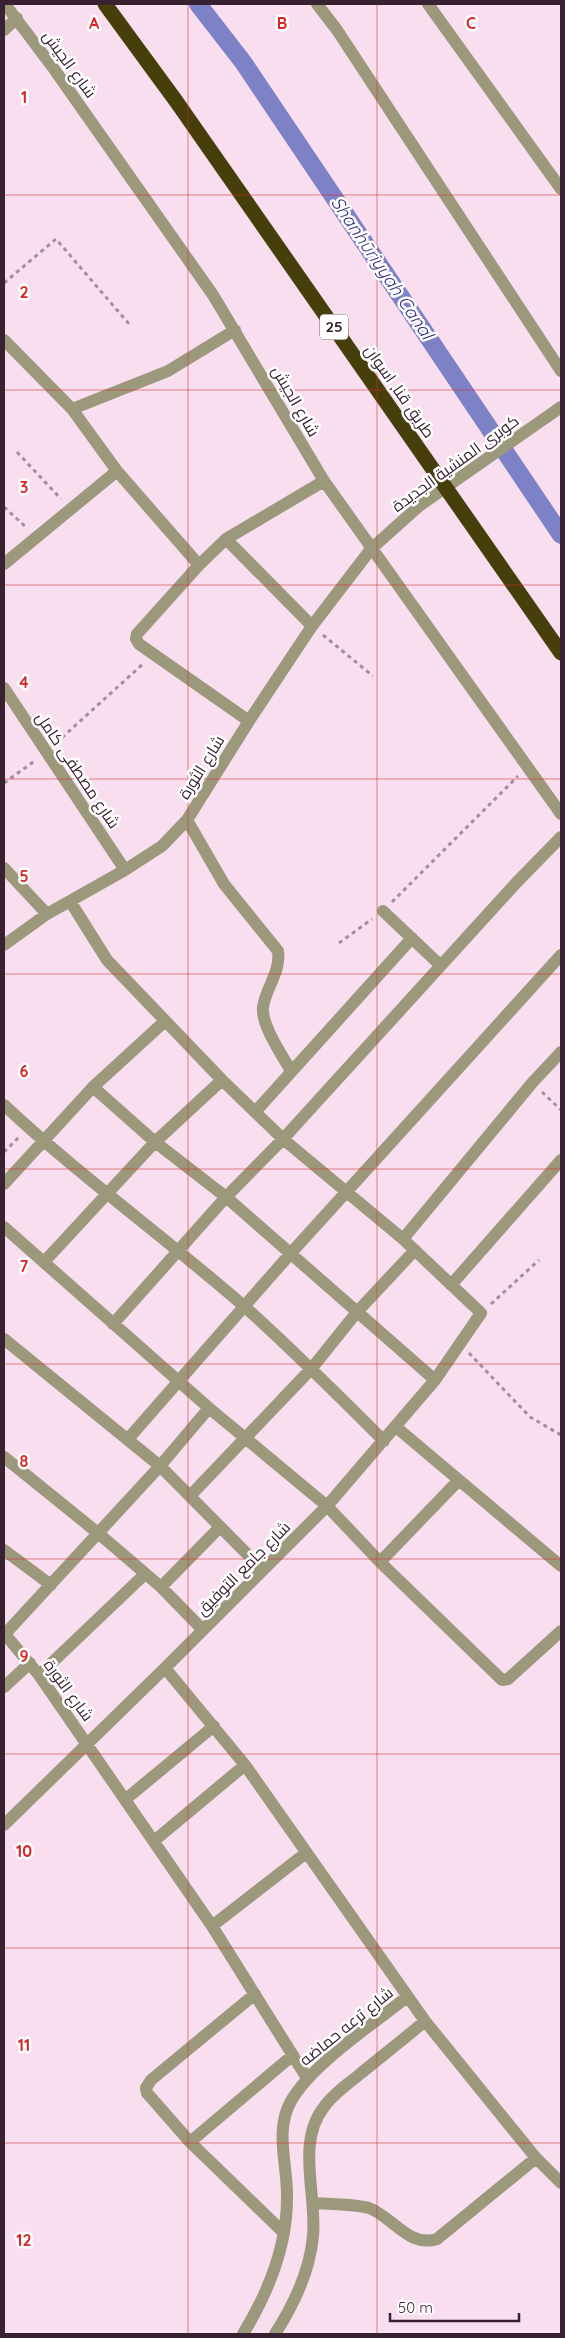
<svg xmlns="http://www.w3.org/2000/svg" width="565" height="2338" font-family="Quicksand,Cairo,sans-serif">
  <rect width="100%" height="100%" fill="#f8deee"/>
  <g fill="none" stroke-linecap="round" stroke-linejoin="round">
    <!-- canal -->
    <path stroke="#7d81c6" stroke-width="18" d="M198,4l45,58 318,473"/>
    <!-- path -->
    <path stroke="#a58d9c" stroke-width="3" stroke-dasharray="4 4" stroke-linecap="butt" d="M4,283l52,-44 73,85
      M17,452l44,47
      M4,507l23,21
      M323,635l50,41
      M56,743l88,-80
      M4,783l32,-23
      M392,902l126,-126
      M339,943l33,-24
      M542,1092l19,18
      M4,1152l15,-15
      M491,1304l48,-44
      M469,1353l61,64 31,18"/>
    <!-- minor -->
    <path stroke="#9c987c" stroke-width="12" d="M5,4l49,65 159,226 111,186 237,333
      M317,4l20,26 224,341
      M428,4l133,185
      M4,30l13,-12
      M4,340l68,69 45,62 82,94
      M72,409l96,-38 67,-41
      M226,539l98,-58
      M4,564l113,-93
      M4,688l121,182
      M249,721l-110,-77 -3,-5 1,-5 62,-69 27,-26 86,87
      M187,820l37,64 54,67c3,21 -12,36 -15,56 -2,18 19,48 28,64
      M4,868l43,46
      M383,911l57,54
      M4,945l43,-31 78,-44 37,-24 25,-26 62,-99 63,-95 59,-77 48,-43 142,-99
      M93,1087l62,55 71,55 209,183
      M4,1105c77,72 162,133 241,202 48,43 93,88 139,134
      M256,1111l156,-173
      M4,1184l89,-97 71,-65
      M4,1227l205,181 118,98 53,56 122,118 6,-1 53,-48
      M403,1239l129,-156 29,-31
      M44,1262l111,-120 67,-62
      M451,1285l110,-125
      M113,1324l113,-127 57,-58 234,-257 44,-45
      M4,1339l156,127 103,104
      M396,1427l165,139
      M128,1439l163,-186 270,-298
      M4,1457l94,76 63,54 58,-59
      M190,1496l122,-128 45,-56 58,-62
      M4,1550l47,35
      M380,1562l78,-81
      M161,1587l42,43
      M4,1633l35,42 173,251 95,152
      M5,1634l155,-168 49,-58
      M165,1668l80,97 180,256 111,137 25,25
      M39,1675l106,-101
      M4,1687l26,-24
      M126,1799l88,-73
      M4,1825l161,-157 162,-162 108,-126 46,-67 -78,-74 -120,-100 -61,-59 -115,-120 -37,-59
      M154,1841l91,-76
      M212,1926l94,-73
      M255,1994l-104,86 -5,8 1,5 43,49 94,91
      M190,2142l103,-87
      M314,2203c14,1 43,1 55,5 24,9 40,40 68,31l99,-81
      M243,2334c25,-41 44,-86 44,-136 1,-32 -13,-67 4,-97 21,-37 81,-76 116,-104
      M275,2334c18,-28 35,-64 38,-98 4,-41 -17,-94 11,-129 9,-13 24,-23 36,-33 22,-18 44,-35 65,-53"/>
    <!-- highway -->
    <path stroke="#473f0b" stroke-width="15" d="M105,4l71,97 385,552"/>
  </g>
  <!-- grid -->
  <path fill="none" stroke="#d62828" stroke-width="1" stroke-opacity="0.55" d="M188,4v2330M377,4v2330M4,195h557M4,390h557M4,585h557M4,779h557M4,974h557M4,1169h557M4,1364h557M4,1559h557M4,1754h557M4,1948h557M4,2143h557"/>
  <g text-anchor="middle" stroke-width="5" stroke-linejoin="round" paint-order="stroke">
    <!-- shield labels -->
    <rect fill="#fff" stroke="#74646e" stroke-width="1" x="320" y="314.5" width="28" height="25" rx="4"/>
    <g font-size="15" font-weight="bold" fill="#382130">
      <text x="334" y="332">25</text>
    </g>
    <!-- street labels -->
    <g font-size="16" fill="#382130" stroke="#fff">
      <text transform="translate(70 64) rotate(54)" y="6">شارع الجيش</text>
      <text transform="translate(400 391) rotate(55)" y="6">طريق قنا, اسوان</text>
      <text transform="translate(296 401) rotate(60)" y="6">شارع الجيش</text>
      <text transform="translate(455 463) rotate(-36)" y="6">كوبرى المنشية الجديدة</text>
      <text transform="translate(201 767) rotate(-58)" y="6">شارع الثورة</text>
      <text transform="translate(78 770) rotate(56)" y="6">شارع مصطفى كامل</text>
      <text transform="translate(243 1568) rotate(-45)" y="6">شارع جامع التوفيق</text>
      <text transform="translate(69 1690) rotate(54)" y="6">شارع الثورة</text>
      <text transform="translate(346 2026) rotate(-39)" y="6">شارع ترعه حماضه</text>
    </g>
    <!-- water labels -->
    <g font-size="18" font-style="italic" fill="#342f81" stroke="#fff">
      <text transform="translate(382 268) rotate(56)" y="6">Shanhūriyyah Canal</text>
    </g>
  </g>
  <g font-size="16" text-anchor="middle" font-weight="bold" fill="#d62828" stroke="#fff" stroke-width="5" stroke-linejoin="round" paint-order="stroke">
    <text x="94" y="29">A</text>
    <text x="282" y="29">B</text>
    <text x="471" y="29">C</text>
    <text x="24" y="103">1</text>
    <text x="24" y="298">2</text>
    <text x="24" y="493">3</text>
    <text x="24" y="688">4</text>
    <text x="24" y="882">5</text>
    <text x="24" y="1077">6</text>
    <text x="24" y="1272">7</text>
    <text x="24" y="1467">8</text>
    <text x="24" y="1662">9</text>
    <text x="24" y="1857">10</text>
    <text x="24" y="2051">11</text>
    <text x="24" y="2246">12</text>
  </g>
  <!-- border -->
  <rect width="565" height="2338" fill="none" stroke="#382130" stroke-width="10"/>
  <!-- scale -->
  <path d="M390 2313v8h129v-8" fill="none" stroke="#382130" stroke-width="2.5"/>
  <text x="398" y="2313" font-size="15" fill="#382130" stroke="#ffffff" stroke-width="4" paint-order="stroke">50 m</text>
</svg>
